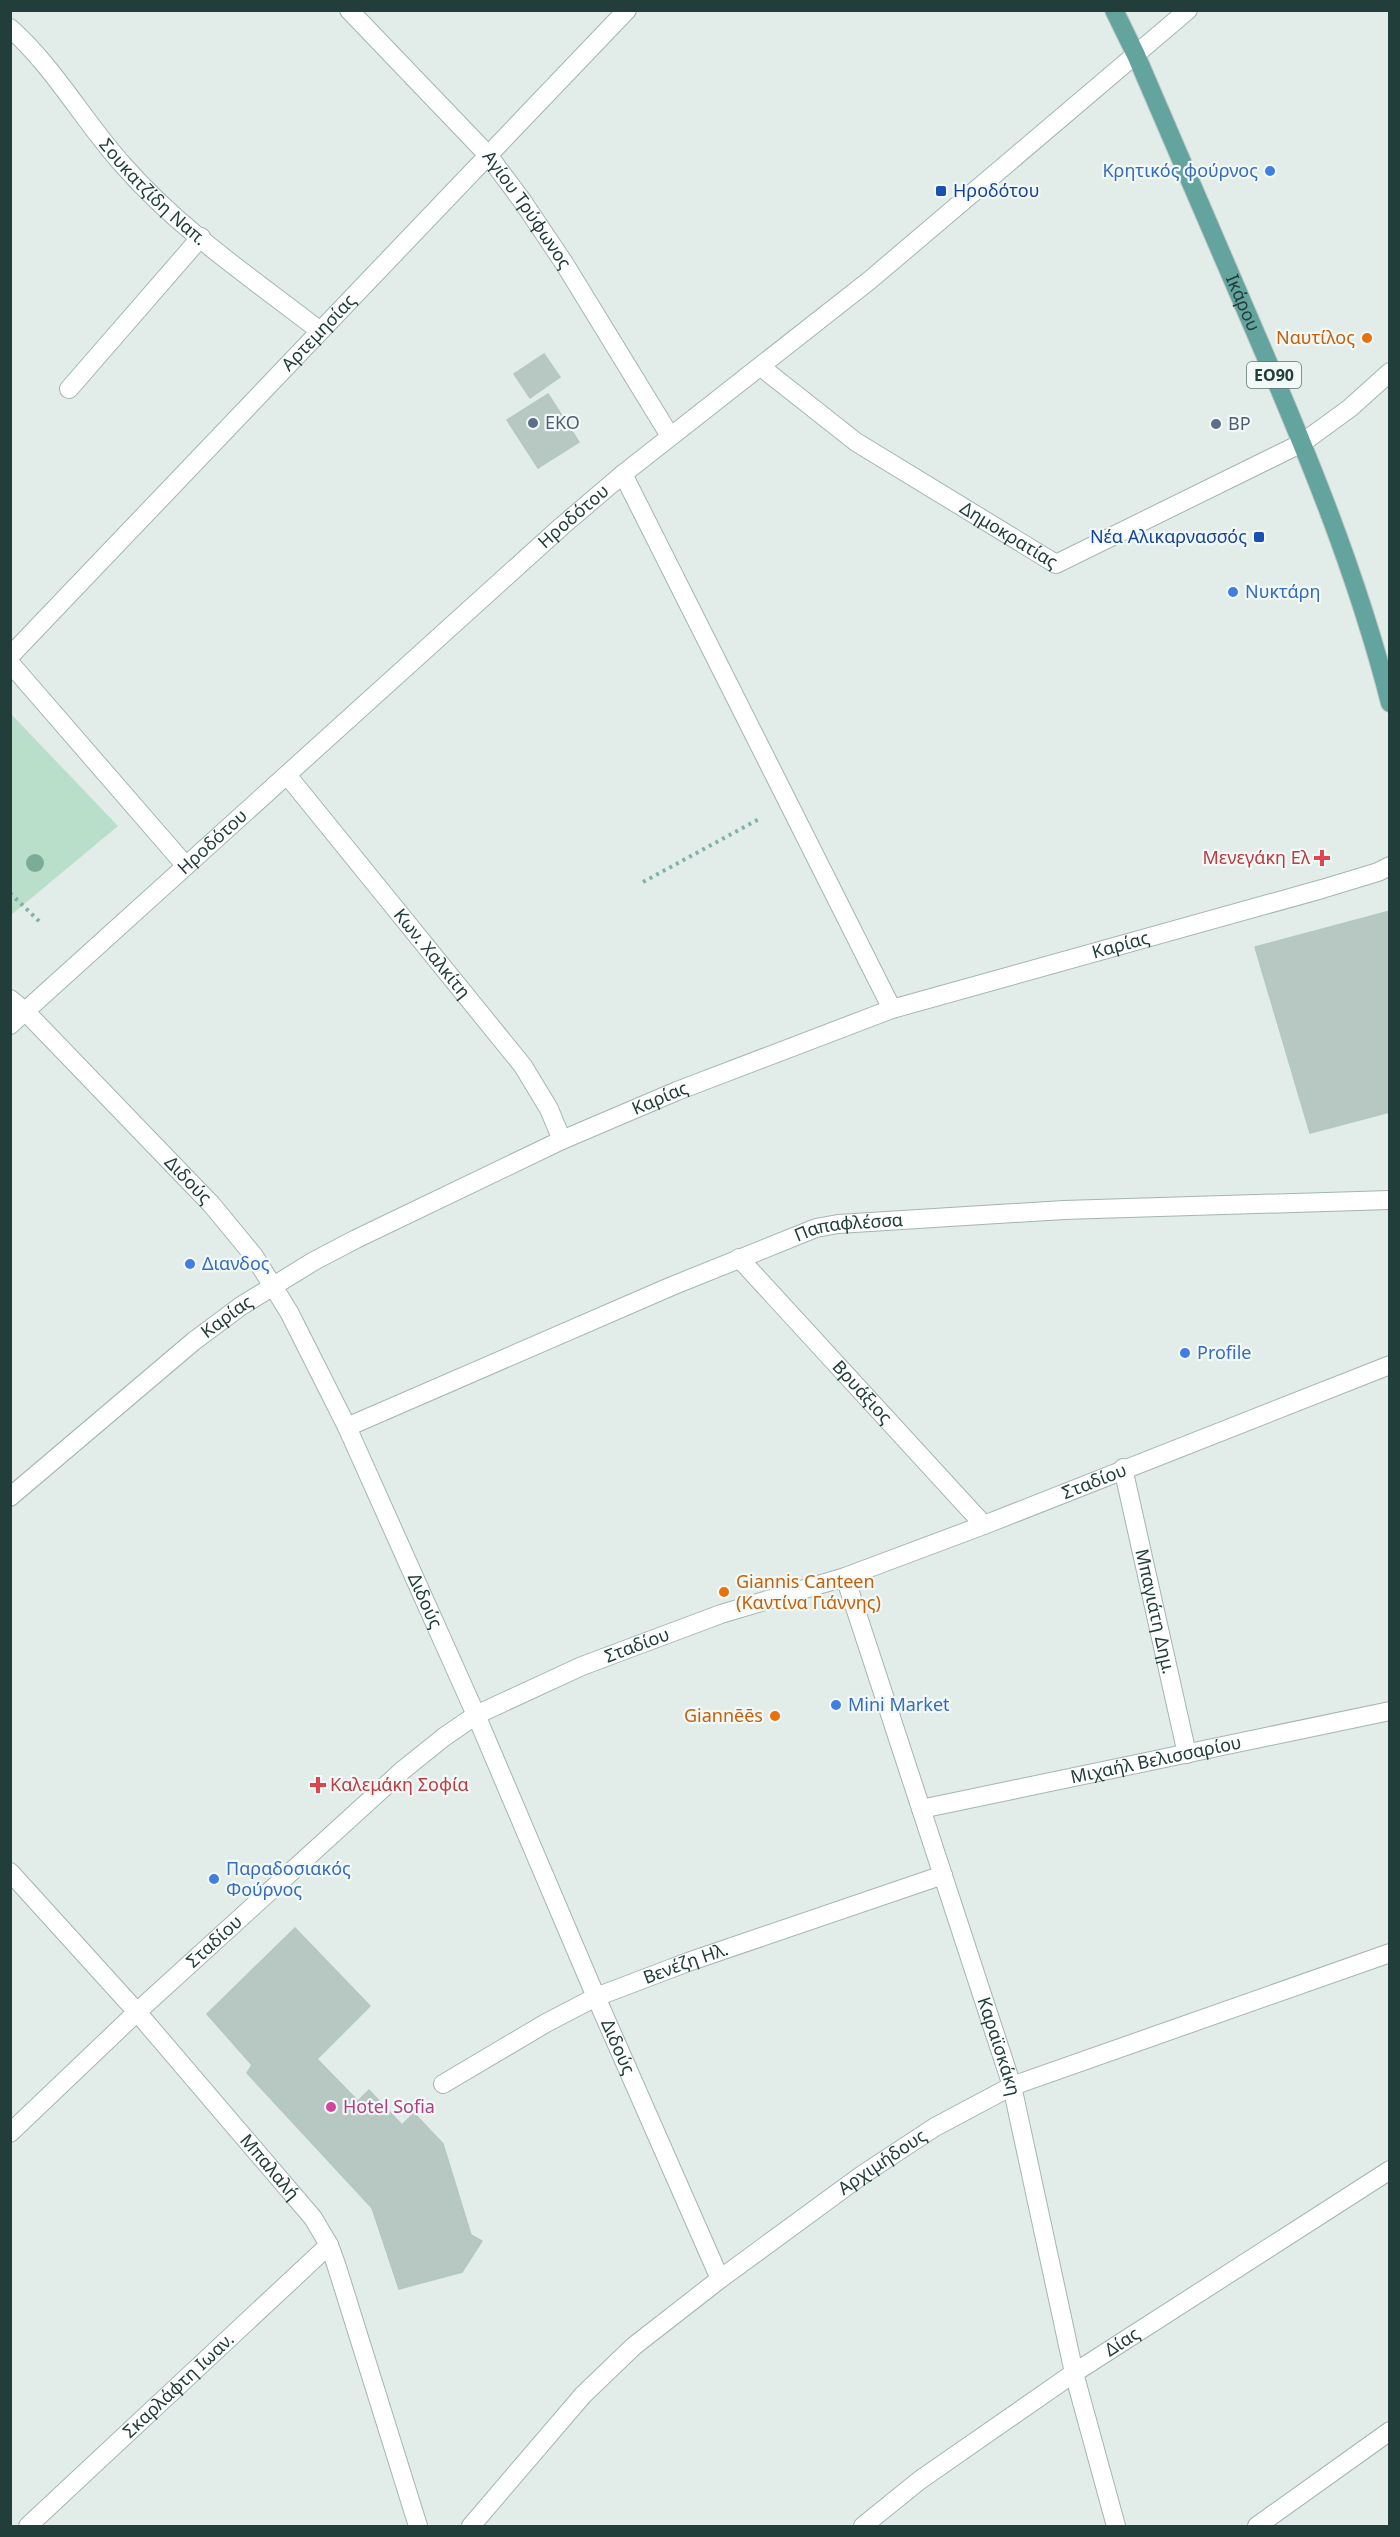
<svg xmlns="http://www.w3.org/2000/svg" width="1400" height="2537" font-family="'Noto Sans',sans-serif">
  <rect width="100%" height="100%" fill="#e2ede9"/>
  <!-- green -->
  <path fill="#b9dfca" d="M11,714l107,112 -107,89h-1z"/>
  <!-- building -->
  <path fill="#b7c8c3" stroke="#b4c7c2" stroke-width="1.5" d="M544,354l16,23 -30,21 -16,-24z
    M548,394l31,48 -41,26 -31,-48z
    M1390,911v201l-80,21 -55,-186z
    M295,1928l75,78 -53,53 41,42 11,-11 33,35 12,-12 29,31 28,91 11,6 -20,31 -63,17 -27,-81 -125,-135 5,-8 -45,-51z"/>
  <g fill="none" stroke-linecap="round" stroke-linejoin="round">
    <!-- lane casing -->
    <g stroke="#a4b5b1" stroke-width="20">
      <path id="lane" d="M69,389l132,-152
        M1257,2526l133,-95"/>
    </g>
    <!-- street casing -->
    <g stroke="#a4b5b1" stroke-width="20">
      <g id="street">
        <path id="s1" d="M349,10l139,145 35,47 41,61 106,173"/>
        <path id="s2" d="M10,28c45,40 74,94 114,138 56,64 129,113 196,165"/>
        <path id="s3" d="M761,367l95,75 200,122 246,-121 48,-35 40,-36"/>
        <path d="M623,474l269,535"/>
        <path id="s4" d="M10,656l617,-646"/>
        <path d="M10,663l176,203"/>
        <path id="s5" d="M287,775l236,291 26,43 13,31"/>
        <path id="s6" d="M10,999l16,13 186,193 42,51 35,56 58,115 129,288 120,282 124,282"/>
        <path id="s7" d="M10,1025l552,-499 61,-52 247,-194 318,-270"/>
        <path id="s8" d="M739,1258l245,267"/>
        <path id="s9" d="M347,1427l325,-141 144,-58 22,-4 226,-14 326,-10"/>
        <path id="s10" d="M1123,1468l64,286"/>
        <path id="s11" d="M10,1497l184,-156 47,-35 73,-45 42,-22 206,-99 115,-49 215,-82 430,-120 56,-17 12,-6"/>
        <path id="s12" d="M845,1577l167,509 62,287 42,153"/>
        <path id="s13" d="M921,1809l469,-98"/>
        <path id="s14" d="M10,1872l127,140 176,206 16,27 7,19 82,262"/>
        <path id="s15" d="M443,2084l103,-61 50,-26 92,-35 255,-87"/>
        <path id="s16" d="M10,2133l127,-121 266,-242 41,-33 32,-22 106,-49 139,-52 124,-37 139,-52 406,-160"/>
        <path id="s17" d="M28,2526l301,-281"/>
        <path id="s18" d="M471,2526l112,-131 51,-49 86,-67 142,-104 73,-48 77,-41 378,-133"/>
        <path id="s19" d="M863,2526l57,-46 154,-107 316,-203"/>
      </g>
    </g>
    <!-- primary casing -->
    <g stroke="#c1c9c8" stroke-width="20">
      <g id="primary">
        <path id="s20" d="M1114,10l22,45c39,90 78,181 117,272 53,123 104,246 137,376"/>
      </g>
    </g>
    <!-- path -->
    <path stroke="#81b2aa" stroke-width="4" stroke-dasharray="3 4.5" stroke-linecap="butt" d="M643,882l118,-64
      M10,893l31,30"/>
    <!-- lane -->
    <use href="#lane" stroke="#fff" stroke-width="18"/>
    <!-- street -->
    <use href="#street" stroke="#fff" stroke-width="18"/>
    <!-- primary -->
    <use href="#primary" stroke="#64a49e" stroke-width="18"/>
  </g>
  <!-- trees -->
  <circle fill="#7cac97" cx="35" cy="863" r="9"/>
  <!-- markers -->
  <g fill="#3f7fe0" stroke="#f2f9f7" stroke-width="2">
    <circle cx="1270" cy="171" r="6"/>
    <circle cx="1233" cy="592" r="6"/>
    <circle cx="190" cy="1264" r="6"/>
    <circle cx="1185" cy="1353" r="6"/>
    <circle cx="836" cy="1705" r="6"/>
    <circle cx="214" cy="1879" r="6"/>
  </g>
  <g fill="#1a4fb4" stroke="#f2f9f7" stroke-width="2">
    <rect x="935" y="185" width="12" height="12" rx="3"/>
    <rect x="1253" y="531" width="12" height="12" rx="3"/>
  </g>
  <g fill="#e8710a" stroke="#f2f9f7" stroke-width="2">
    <circle cx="1367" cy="338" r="6"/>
    <circle cx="724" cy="1592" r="6"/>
    <circle cx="775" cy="1716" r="6"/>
  </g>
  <g fill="#5c6f8a" stroke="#f2f9f7" stroke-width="2">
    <circle cx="533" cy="423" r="6"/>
    <circle cx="1216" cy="424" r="6"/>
  </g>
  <g fill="#e0444e" stroke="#f2f9f7" stroke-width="2">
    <path d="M1319 849h6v6h6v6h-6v6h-6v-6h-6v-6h6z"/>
    <path d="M315 1776h6v6h6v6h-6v6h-6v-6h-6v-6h6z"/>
  </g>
  <circle fill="#d1479c" stroke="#f2f9f7" stroke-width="2" cx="331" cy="2107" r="6"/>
  <g text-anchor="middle" stroke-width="4.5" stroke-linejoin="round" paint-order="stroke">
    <!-- shield labels -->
    <rect fill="#f2f9f7" stroke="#607673" stroke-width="1.5" x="1247" y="362" width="54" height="26" rx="4.5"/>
    <g font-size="16" font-weight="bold" fill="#213e3b">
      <text x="1274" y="381">ΕΟ90</text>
    </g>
    <!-- shop labels -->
    <g font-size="18" fill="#366cbe" stroke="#f2f9f7" text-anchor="start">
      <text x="1258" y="177" text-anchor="end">Κρητικός φούρνος</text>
      <text x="1245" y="598">Νυκτάρη</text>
      <text x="202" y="1270">Διανδος</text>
      <text x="1197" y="1359">Profile</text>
      <text x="848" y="1711">Mini Market</text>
      <text x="226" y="1875">Παραδοσιακός<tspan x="226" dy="21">Φούρνος</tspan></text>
    </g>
    <!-- street labels -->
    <g font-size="18" fill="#213e3b" stroke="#f2f9f7">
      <text dy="6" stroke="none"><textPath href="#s2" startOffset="218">Σουκατζίδη Ναπ.</textPath></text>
      <text dy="6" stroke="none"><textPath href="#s1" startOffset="268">Αγίου Τρύφωνος</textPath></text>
      <text dy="6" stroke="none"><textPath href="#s20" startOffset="320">Ικάρου</textPath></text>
      <text dy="6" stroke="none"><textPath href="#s4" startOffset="447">Αρτεμησίας</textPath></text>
      <text dy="6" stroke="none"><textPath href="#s7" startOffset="759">Ηροδότου</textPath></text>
      <text dy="6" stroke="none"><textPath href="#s3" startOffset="300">Δημοκρατίας</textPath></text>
      <text dy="6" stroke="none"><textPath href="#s7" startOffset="273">Ηροδότου</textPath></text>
      <text dy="6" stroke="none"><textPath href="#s11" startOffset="1254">Καρίας</textPath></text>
      <text dy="6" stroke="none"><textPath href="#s5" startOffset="230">Κων. Χαλκίτη</textPath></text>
      <text dy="6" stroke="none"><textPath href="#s11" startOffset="768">Καρίας</textPath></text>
      <text dy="6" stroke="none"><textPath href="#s6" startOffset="254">Διδούς</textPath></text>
      <text dy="6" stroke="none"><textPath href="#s9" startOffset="542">Παπαφλέσσα</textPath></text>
      <text dy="6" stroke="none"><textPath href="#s11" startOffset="282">Καρίας</textPath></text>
      <text dy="6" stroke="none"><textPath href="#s8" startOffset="182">Βρυάξιος</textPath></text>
      <text dy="6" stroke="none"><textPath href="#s16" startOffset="1288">Σταδίου</textPath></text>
      <text dy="6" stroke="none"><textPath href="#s6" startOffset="740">Διδούς</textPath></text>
      <text dy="6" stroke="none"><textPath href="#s10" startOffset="147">Μπαγιάτη Δημ.</textPath></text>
      <text dy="6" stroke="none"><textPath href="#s16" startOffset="802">Σταδίου</textPath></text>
      <text dy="6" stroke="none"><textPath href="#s13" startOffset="240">Μιχαήλ Βελισσαρίου</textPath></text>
      <text dy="6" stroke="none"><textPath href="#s16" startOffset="280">Σταδίου</textPath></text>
      <text dy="6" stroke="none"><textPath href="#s15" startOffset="272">Βενέζη Ηλ.</textPath></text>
      <text dy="6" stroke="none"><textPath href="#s6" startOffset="1226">Διδούς</textPath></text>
      <text dy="6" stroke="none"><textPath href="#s12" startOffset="494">Καραϊσκάκη</textPath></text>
      <text dy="6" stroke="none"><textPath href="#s18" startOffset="552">Αρχιμήδους</textPath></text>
      <text dy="6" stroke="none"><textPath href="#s14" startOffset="393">Μπαλαλή</textPath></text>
      <text dy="6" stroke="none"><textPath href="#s19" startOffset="318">Δίας</textPath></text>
      <text dy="6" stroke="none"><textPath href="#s17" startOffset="206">Σκαρλάφτη Ιωαν.</textPath></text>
    </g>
    <!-- transit labels -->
    <g font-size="18" fill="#164399" stroke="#f2f9f7" text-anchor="start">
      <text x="953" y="197">Ηροδότου</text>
      <text x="1247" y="543" text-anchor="end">Νέα Αλικαρνασσός</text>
    </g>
    <!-- food labels -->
    <g font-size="18" fill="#c56008" stroke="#f2f9f7" text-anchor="end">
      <text x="1355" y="344">Ναυτίλος</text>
      <text x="736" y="1588" text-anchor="start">Giannis Canteen<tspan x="736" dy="21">(Καντίνα Γιάννης)</tspan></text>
      <text x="763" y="1722">Giannēēs</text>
    </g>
    <!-- service labels -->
    <g font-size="18" fill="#4e5e75" stroke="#f2f9f7" text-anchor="start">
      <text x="545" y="429">EKO</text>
      <text x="1228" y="430">BP</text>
    </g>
    <!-- health labels -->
    <g font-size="18" fill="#be3a42" stroke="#f2f9f7" text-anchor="end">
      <text x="1310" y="864">Μενεγάκη Ελ</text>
      <text x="330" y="1791" text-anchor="start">Καλεμάκη Σοφία</text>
    </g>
    <!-- hotel labels -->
    <g font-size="18" fill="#b23c85" stroke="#f2f9f7" text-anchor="start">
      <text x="343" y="2113">Hotel Sofia</text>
    </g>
  </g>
  <!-- border -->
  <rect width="1400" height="2537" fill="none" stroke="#213e3b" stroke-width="24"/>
</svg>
